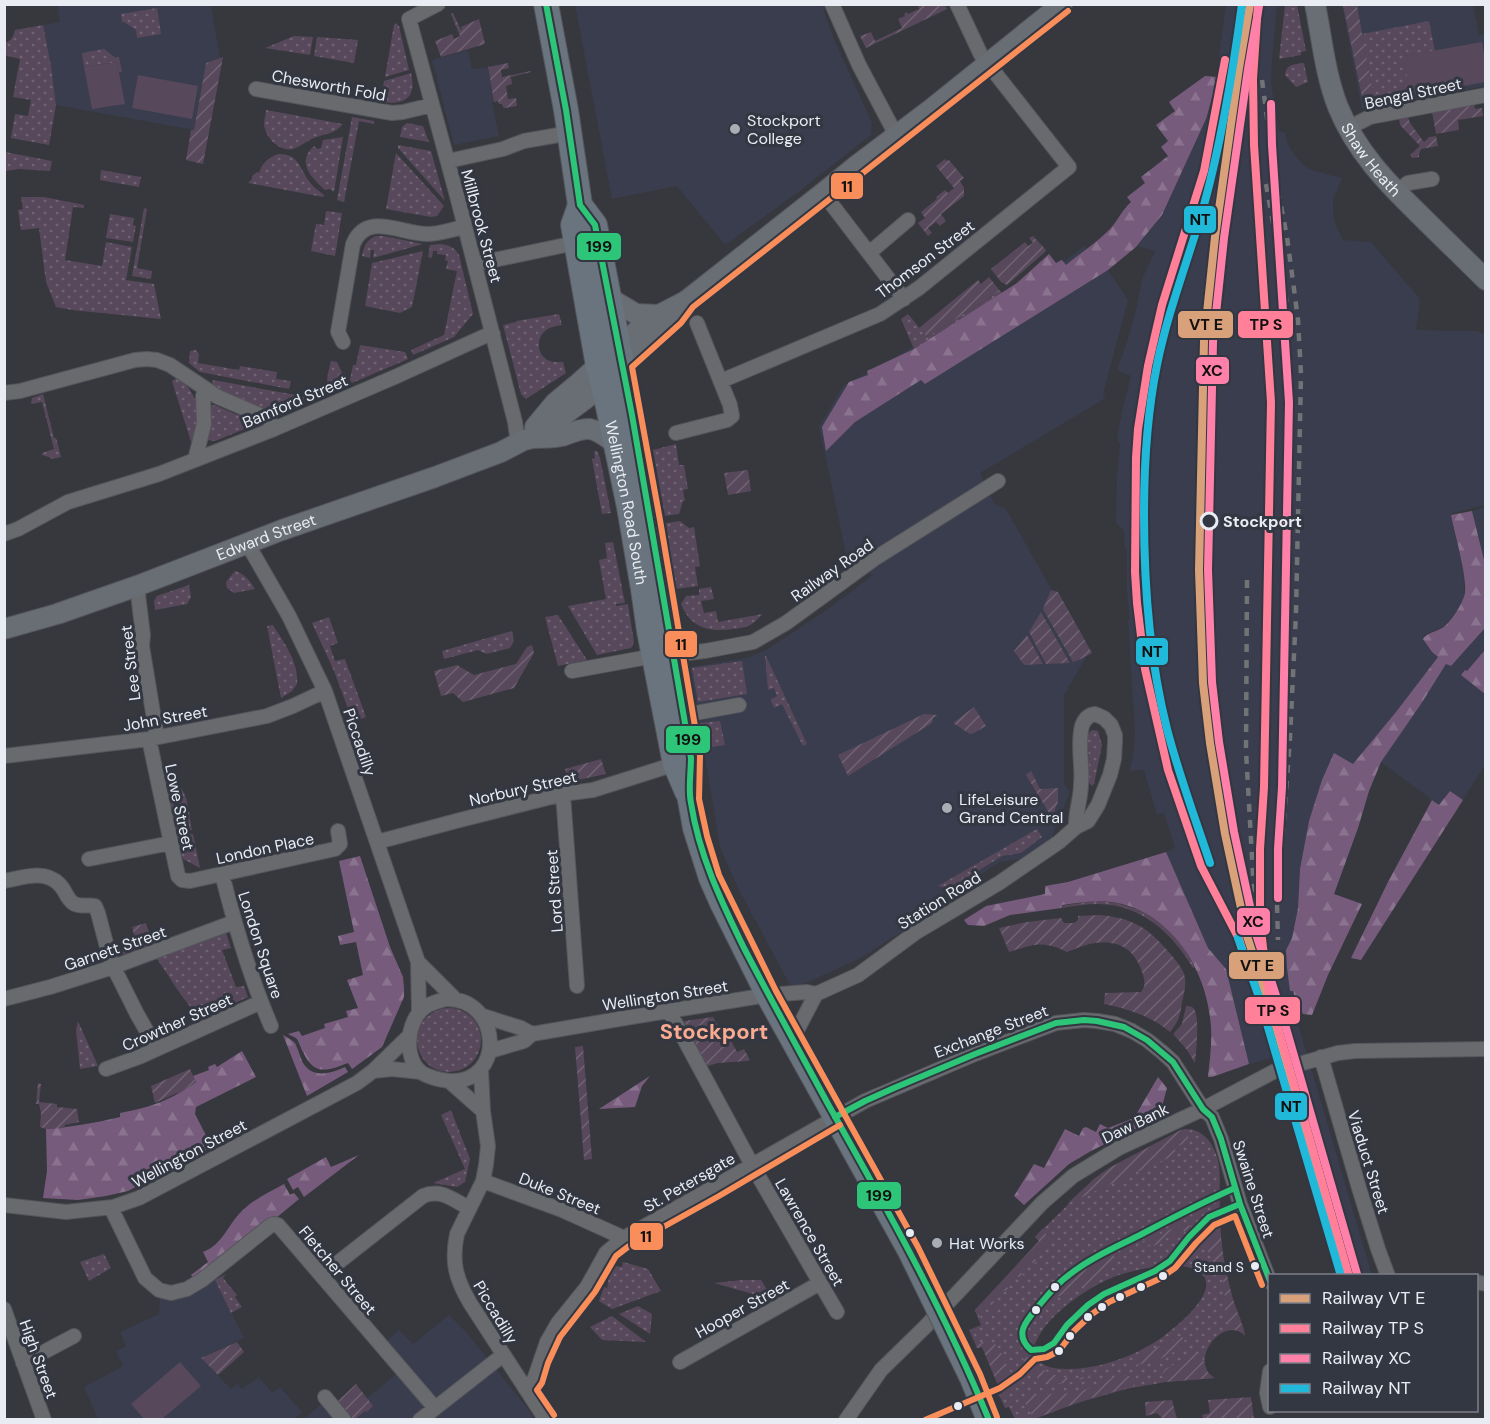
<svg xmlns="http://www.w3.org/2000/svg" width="1490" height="1424" font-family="'DM Sans',sans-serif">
  <defs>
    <pattern id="grass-dots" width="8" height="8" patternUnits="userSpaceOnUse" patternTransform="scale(1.5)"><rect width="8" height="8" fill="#58485b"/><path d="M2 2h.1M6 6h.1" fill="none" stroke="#706373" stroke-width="1.8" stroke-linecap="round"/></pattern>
    <pattern id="forest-firs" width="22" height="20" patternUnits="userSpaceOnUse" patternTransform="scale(1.5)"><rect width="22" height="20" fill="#775b7c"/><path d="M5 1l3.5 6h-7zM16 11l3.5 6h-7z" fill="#8a738f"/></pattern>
    <pattern id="garden-furrows" width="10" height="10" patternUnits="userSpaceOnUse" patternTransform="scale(1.5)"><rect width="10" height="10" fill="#58485b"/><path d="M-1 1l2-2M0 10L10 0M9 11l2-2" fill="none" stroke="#706373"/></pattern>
  </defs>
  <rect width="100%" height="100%" fill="#36383e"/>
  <!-- built -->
  <path fill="#393d4d" d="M57,5h154l9,53 -14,5 -12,67 -138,-25 -5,-39 -8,-41 17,-3z
    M575,5h248l1,6 10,28 38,84 -1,12 -70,55 -76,55 -48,-59 -65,13z
    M1226,5h51l-5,56 -1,22 8,48 6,2 3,11 5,9 10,12 8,5 31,8 -9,21v13l2,11 8,17 28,2 49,57 -4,31 61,1 8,3v171l-32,8 -2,2 12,54 2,25 -4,11 -16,21 -19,8 6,18 6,5 -42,55 -43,53 -33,23 -11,33 -9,48 -2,39 -6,30 -6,12 1,18 3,22h3l2,8 -4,2 81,275h-37l-64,-217 -22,6 -23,-95 -18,-21 -42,-96 9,-4 -11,-35 -7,2 -13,-45 -14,1 4,-22 1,-18 -7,-111h2l-3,-30v-40l-2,-1 -1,-18 -8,-8 1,-45 3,-34 -3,-6 5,-26 9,-36 -14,-6 12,-34 7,-26 6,-31 13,-28 -17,-5 24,-31 44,-96 12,-42 -1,-7z
    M1342,5h131l6,30 6,-1v52l-123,23z
    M468,50l4,19 16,-2 6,35h-2l7,34 -45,9 -22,-85z
    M1084,246l24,24 20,30 -25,94 3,4 -126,75 14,30 12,6 82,145 -24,41v88l6,9 -18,45 -32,22 -20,3 -59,38 -9,14 -42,25 -27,18 -55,25 -9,3h-9l-52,-97 -18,-41 -30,-180 57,-9 21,-9 60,-40 45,-34 -26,-16 -28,-134 2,-1 22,-38 70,-39 51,-33 59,-34 33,-17 5,-4 3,3z
    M1485,507v57l-13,-53z
    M1485,628v137l-22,35 -13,-9 -11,14 -58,-43 40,-58 26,-41 4,3z
    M215,1280l29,58 -43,20 30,31 6,-5 5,5 17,-12 13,16 8,-6 22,25 -8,8 -196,-1 -14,-32 39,-21 -7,-15 10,-5 -6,-14 39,-18 1,-16 10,2 7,-1z
    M449,1315l18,18 61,76 6,10 -231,1 29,-26 19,17 54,-44 -21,-24 15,-13 14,14z"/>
  <!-- grass -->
  <path fill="url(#grass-dots)" fill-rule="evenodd" d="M1285,5h12l9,46 -5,1v3l-22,4z
    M157,8l4,26 -24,4 -1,-8 -12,-8h-2l-1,-8z
    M1429,21l6,30 -31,5 8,43 -37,6 -13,-71z
    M396,23l3,3 10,44 -24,7 9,-52z
    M43,25l8,41 5,39 -7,40 -38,-7 4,-24 13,2 3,-16 -18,-3 7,-38 -16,-4 1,-12c7,-3 8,-6 10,-13z
    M294,36l19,1 -3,18 -45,-7z
    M317,37l41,3 -4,23 -40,-7z
    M104,49l12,9 3,-1 3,15h-3l-2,-10 -33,5 -2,-14z
    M1304,63l4,19 -12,5 -11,-12c2,-12 9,-10 19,-12z
    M411,73c6,26 -7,32 -30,29l3,-21z
    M266,110l77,14c-10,11 -16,9 -29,14 -8,3 -14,9 -21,11 -14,3 -28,-12 -29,-25 0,-4 2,-10 2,-14z
    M352,117l22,4v3l-15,-3 -15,81 -7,-2z
    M407,123l16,3 6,16 -29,-5 2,-10z
    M343,137l-9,55 -4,-3 -5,1c-14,-12 -29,-28 -11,-44l3,3 4,-1 2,-8z
    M398,145l33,6 14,50 -47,-53z
    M5,152l47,9 -2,10 -31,-2 -14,2z
    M396,153l48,53 -7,10 -6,1 -45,-8z
    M278,154c21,0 21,13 31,27 4,6 9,9 15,14l-1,2 -75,-14 4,-4v-3l5,-4 2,1c3,-10 9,-15 19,-19z
    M101,170l40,7 -2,10 -39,-7z
    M21,197h23l40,8v3l-11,-1 -8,53 37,6 4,-24 26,5 -6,33 28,4 7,35 -89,-9 -16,-3 -10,-25 -7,-54 -18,2 -3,-20 5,-1z
    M144,208l3,1 -10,59 15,3 -1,8 -19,-3z
    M326,211l16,2 -7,43 -24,-5 5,-27 8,1z
    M110,214l24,4 -1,7 3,1 -3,16 -27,-4z
    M376,236h8l39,8 -50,14 1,-8h-3l-1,8 -8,-2c2,-10 4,-16 14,-20z
    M440,244c9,1 14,3 19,11l14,59 -19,23 -41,18 -2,-5 33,-15 13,-64 -11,-2 2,-8 -3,-1 1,-5 -9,-1v-3h-4l-1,7 -4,-1 2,-12z
    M423,251l-11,56 -12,6 -35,-7 7,-43z
    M1000,291l2,2 -88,56 -13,-30 7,-5 19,23z
    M559,314l3,11c-7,1 -13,2 -18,7 -7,7 -7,20 1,26 5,5 12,4 18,4l3,11 -40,26 -5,-5 -18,-69 13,-3v-1z
    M360,345l45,7 3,7 -56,24 -2,-3 3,-15h3z
    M196,350l3,4 -1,9 41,7 1,-4 37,6 -1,7 15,2 -2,8 -89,-17 -11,-9 1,-12z
    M331,361l6,1 11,23 -16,8c-9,-7 -3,-22 -1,-32z
    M177,378c24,14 24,43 15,67l-20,-64z
    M213,380l100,18 -3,2 -34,14 -48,-20 -16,-9z
    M43,394l11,44h2l5,19 -9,2 -3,-2 -7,-2v-2l12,-4 -12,-47 -11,2 1,-6z
    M215,405l20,9 20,6 -3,6 -37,15 -8,-1 2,-31 1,-3z
    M676,444l3,21h5l4,24 -5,1 2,11h-2l-4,13 -14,2 -12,-66z
    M594,451h3l3,7 11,55 -9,1 -10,-55 3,-1z
    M680,521l9,7 5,-1 6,39 -5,1 3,19 -22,3 -10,-66z
    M613,542l12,61 -9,1v2l12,-2 6,38 -3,6 -34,7 -29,-49 38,-7 -7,-39 8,-2 -2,-15z
    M235,571c10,3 14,9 20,18l-21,4 -7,-5 -1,-6z
    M189,585l2,12 -4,7 -32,6 -1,-9 3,-5z
    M711,587l3,12 -13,2 3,12 12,-2 2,11 45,-8c-5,4 -9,10 -15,12 -5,2 -10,2 -15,3 -23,3 -42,0 -52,-25l5,-8 13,-1v-6z
    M558,615l29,45 -29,6 -13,-49z
    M329,617l9,26 -8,3 5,15 10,-2 21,58 -13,5 -19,-51 -22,-48z
    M273,625c11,18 26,37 24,59l-5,7 -11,7 -14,-72z
    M512,631l2,10 -4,7 -24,6 -8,-4 -34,9 -2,-8z
    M765,656h1l41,88 -4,2 -21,-42 -8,4 -3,-7 1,-2 5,-3 -3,-8 -6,2z
    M742,661l5,33 -49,8 -6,-34z
    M720,721l5,24 -20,3 -5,-25z
    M1092,730l6,1 4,14 -8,39 -2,2 -3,-3 -1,-43v-6z
    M178,785c11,9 11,31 14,45l-15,3 -8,-39 6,-1v-7z
    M1037,829l5,8 -21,16 -19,3 -53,33 -11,-3z
    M193,834l7,34 -17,-9 -5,-23z
    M1093,901c34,0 65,14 87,41 5,8 10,17 15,25l-2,1c-21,-35 -51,-63 -94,-64 -12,0 -25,2 -38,4v-2z
    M225,930l6,18 -9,2 14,37 8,-1 4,11 -47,21c-19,-18 -31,-41 -46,-62z
    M417 1040a32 32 0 1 1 64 0a32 32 0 1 1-64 0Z
    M78,1021l20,45 -18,3 -4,-39z
    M451,1110l19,49 -5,23 -8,5 -24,-4 32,-14 -24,-54z
    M1187,1129c15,1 24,11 29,25 6,16 3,34 3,51 0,15 1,31 3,46 3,15 6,30 10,45 4,14 11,26 13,40 -20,-23 -59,25 -30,42l-49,4 -40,7 -49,14 -43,16h-19l-6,-12 -4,1 -6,-13 3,-2 -20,-46 -5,1 -8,-18 12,-5 -6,-15 64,-69 -4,-4 59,-58 15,-11 72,-38zM1167,1265c66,1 36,41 3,66 -10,9 -23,16 -35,22 -20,9 -44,16 -66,16 -12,0 -27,-1 -33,-12 -5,-7 -1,-14 3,-21 14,-26 58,-56 87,-63 13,-4 27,-6 41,-8z
    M104,1254l7,14 -22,13 -9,-19z
    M623,1262l25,7 13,22 -49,18 -13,-8 5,-14 3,1 4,-23 11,2z
    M226,1274l-3,4 14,17 -2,2 7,10 -11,6 -16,-33z
    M742,1280h19l10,16 -4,2 -53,-15z
    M638,1306l14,8 -2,20 -31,-20z
    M612,1316l34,26 -44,-2 -12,-13z"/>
  <!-- forest -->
  <path fill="url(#forest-firs)" d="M1205,76l13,1 -12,42 -44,96 -26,32 -28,23 -183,114 -4,-4 -66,42 -29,29 -4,-24 27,-45 19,-7 -1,-4 47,-22 103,-66 32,-29 7,9 6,-3 4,5c13,-11 29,-21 41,-33 10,-9 14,-21 24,-30l-4,-5 18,-14 -4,-6 27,-21 -7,-9 7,-6 -12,-16 19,-14 -6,-9z
    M1472,511l13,53v64l-34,38 -5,-2 -25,40 -40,58 -12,29 -11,37 -24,66 28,10 -34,71 -16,40 -9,-1 -8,-16 -2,-7h-3l-3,-23 -1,-18 6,-12 6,-30 2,-39 9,-48 13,-41 12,-27 19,11 43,-52 42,-55 -6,-5 -9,-13c5,-8 16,-7 23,-14 7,-7 17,-22 19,-32 2,-17 -10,-58 -14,-78z
    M1485,650v44l-24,-19 4,-5 2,1z
    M1450,791l13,9 -102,160 -10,-2 37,-76 44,-82 7,5z
    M1166,852l42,96 18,21 23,95 -37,13h-4c2,-20 5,-40 2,-60 -6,-52 -42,-107 -98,-115 -17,-2 -34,1 -50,3l-1,3 -51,7 -26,11 -16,-1 -4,-5 22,-14 59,-12v-8l23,-4z
    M360,856l30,91 13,30 1,11v9l-22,50 -30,22 -4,-6c-21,8 -34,13 -45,-11 -2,-3 -4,-10 -6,-13 -3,-3 -6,-3 -9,-5l11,-3 3,5 23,-8 -1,-4 24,-7 -2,-6 12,-3 -11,-28 16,-5 -7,-33 -16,3 -2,-9 16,-4 -15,-71z
    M283,1035c4,2 9,5 12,8 3,6 5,13 7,18 9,18 28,13 43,6l3,5 -41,24z
    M242,1051l14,26 -60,30 -1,7 17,33 -84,44 -22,5 -28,4 -35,-2 4,-27 -1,-42c25,-2 49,-6 74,-12v-4c32,-6 49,-12 76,-31l-3,-6 16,-6 -1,-3 7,-3 2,3z
    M650,1076l-8,10 -7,21 -36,2z
    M1158,1077l9,11 -8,29 -68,34 -22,13 -45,41 -10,-9 20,-32 10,4 21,-39 14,7 4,-8 3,-1 10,5 4,-8 8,4 26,-10z
    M359,1155l-55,42 -6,-10 -5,3 -6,-11 39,-22 5,10z
    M284,1184l6,11 4,-2 5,6 -23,19 -2,-2 -79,64 -4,-5 17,-13 -5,-10c21,-8 25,-29 41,-43 12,-11 26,-17 40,-25z"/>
  <!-- garden -->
  <path fill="url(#garden-furrows)" d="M918,5h27l2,4 -81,39 -6,-12 11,-4 4,9 27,-13 -4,-9 7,-3 -1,-2 3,-2 1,2 11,-5z
    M1343,5h14l18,100 -11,2z
    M453,13l8,17 1,-1 -1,-2 18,-8 6,25 -44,13 -6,-16 17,-7 2,5 6,-3 -9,-22z
    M223,57l-20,107 -17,-4 5,-30h3l12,-67z
    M508,63l1,5 -8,2 1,7 29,-6v1l-20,5 1,7 -6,2 2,13 8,-1 1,8 -12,2 -2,-1 -1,-3h-3l-1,-3 -4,1 -6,-35z
    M1474,104l1,5 7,-1 1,8 -25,4 1,10 -23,4 -4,-22z
    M1408,117l2,6 14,19 5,-5 7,-1 2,10 -17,3 -2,5v3l-7,1 -2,-3 10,-9 -20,-21 -1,-7z
    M945,159l2,2 2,-1 15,18 -4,3 4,7v8l-23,18 5,7 -6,5 -4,-4 -8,6 4,5 -4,3 -10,-13 7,-5 -4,-6 16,-13 -1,-2 9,-7 3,3 6,-5 -18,-22z
    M1033,236l13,14 -1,2 -38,33 -6,-3 -10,-13 34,-27 3,4 5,-3 -4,-5z
    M989,277l11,14 -73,46 -8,-9 59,-48 3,4z
    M748,470l3,21 -23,4 -4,-22z
    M1051,590l7,2 34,61 -11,6 -8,3 -30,-53z
    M1041,612l29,51 -24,1 -17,-32z
    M1027,635l16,29 -19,1 -10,-14z
    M532,645l2,8 -20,35 -51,14 -10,-9 -12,3 -7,-25 23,-6 17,10 42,-11 11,-17z
    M974,707l12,19 -12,7 -4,1 -17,-11z
    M924,714l14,1 -5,3 -1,5 -84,53 -10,-21z
    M601,759l5,15 -38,8 -3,-13z
    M1031,771l9,18 18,-1v14l-6,16 -26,-43z
    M1100,915c32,3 47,12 68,36 6,7 13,15 16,23 3,9 0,20 -2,28 -2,14 -3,19 -12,30 -19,-16 -42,-23 -66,-28l1,-11 36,-1c6,-7 3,-14 0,-23 -8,-21 -23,-29 -46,-26 -9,1 -19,6 -28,9 -24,-12 -33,-8 -58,0l-10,-24 28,-6 34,-4 3,5h10l4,-3v-4z
    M146,923l3,10 11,-2 3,9 -42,15 -2,-3 18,-5 -5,-20z
    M1186,1006c3,0 6,0 8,3 6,8 2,44 1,54l-8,-13 -14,-16 9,-10z
    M713,1017l8,14 7,4 9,17 7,-3 6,11 -3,1 -29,2 -11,3 -23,-45z
    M583,1046l9,113 -8,1 -9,-113z
    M190,1069l6,13 -18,12 -1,-1 -22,10 -4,-17z
    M38,1083l3,1 -2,18 18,2v3l20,2 2,13 -14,3 -1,3 -18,1 -6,-2 1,-14 -2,-9h-3z
    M1186,1129v6l2,1 3,12 -4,1 -3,-5 -10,3 3,7 -110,50 27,-25 15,-11 72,-38z
    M1218,1189h2c-2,48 5,94 23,139l-3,3 -7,-1c-13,-15 -5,-32 -10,-49 -4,-16 -18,-25 -17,-42 1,-18 11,-33 12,-50z
    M1183,1224c13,1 12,11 12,21l-4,-8 -7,-6c-18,1 -25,23 -42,11z
    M1043,1228l6,12 -17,17 5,4 -3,3 -3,-3 -11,11 5,5 -3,3 -7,-6 -10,11 7,8 -3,2 -6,-6 -11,11 4,4 -3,3 -5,-5 -11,11 4,4 -2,3 -4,-10 64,-69 -4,-4z
    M1114,1255c-2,6 -5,12 -9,17 -14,13 -43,28 -62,25 21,-20 45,-30 71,-42z
    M1028,1314c2,12 -4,26 -3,37 1,8 8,14 14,17 21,10 30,13 54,7 -13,5 -27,10 -42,8 -32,-5 -37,-46 -23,-69z
    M1182,1336l4,8c-18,13 -36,21 -58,21l15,-11z
    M990,1341c14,6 16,27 17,41l-3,4 -5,2 -17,-41 -5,1 -1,-4 7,-2z
    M237,1342l7,10 -26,23 -17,-17z
    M1196,1353c12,5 5,17 18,25l-49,4 -3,-8 3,-5z
    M1119,1376h12l4,10 -48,13 -53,20 -9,-16v-5l5,-3c18,-2 36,1 53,-5 13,-3 23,-11 36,-14z
    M356,1384l17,22 -6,6 -2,-1 -11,9 -16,-19z
    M1251,1397l3,22h-13l-1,-1 -37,1 -1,-4 8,-2 -2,-13z
    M1172,1400l5,19h-14l-6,-6 -11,3 -1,-14z"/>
  <!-- pitch -->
  <path fill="#58485b" d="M1482,42l3,17v23l-74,14 -8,-40z
    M117,62l8,42 -33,5 -8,-42z
    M138,75l60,11 -6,33 -60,-11z
    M180,1362l21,24 -39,33h-18l-13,-15z"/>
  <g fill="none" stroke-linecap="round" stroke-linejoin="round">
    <!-- minor casing -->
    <g stroke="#54555b" stroke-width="16">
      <path id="minor" d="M438,4l-29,15 48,177 58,226 3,21
        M832,4l27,61 37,70
        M256,89l136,24 11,-1 29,-7
        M1348,128l22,-11 116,-22
        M448,161l55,-12 21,-8 46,-8
        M1396,192l12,-9 24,-4
        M823,193l81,106
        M869,253l39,-33
        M475,264l100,-21
        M343,342l-5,-10 15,-88c14,-33 48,-10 74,-10 12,0 26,-5 38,-7
        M721,381l159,-67 39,-26 150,-121 -88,-112 -24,-51
        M4,393l16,-2 115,-31 12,-1 10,1 13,5 48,32 51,22 5,10
        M676,433l51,-13 5,-4 -2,-11 -33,-82
        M195,460l9,-36 -1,-28 2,-6
        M4,534l14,-5 50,-27 91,-28 115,-45 123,-53 88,-40 8,-2
        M247,543l42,73 36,75 93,271 1,50
        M137,586l6,49 -1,11 15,91
        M572,671l71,-13 62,-7 48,-9 33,-19 88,-64 124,-78
        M679,716l60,-11
        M149,739l29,137 4,4 8,1 145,-32 5,-5 -2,-13
        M4,756l145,-17 118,-23 26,-10 32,-15
        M563,794l14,192
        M377,842l83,-22 103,-26 30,-4 82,-26
        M89,859l82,-16
        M222,874c13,52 28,103 49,152
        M4,881c18,-3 40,-12 55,3 6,5 7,14 14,19 7,5 15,1 22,3l3,7 13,49 26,52 20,35
        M418,962l37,37
        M4,999l46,-12 63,-20 121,-45
        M446,999c56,-1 60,85 3,82 -8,-1 -20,-4 -27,-8 -19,-14 -16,-52 3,-66 6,-4 13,-6 21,-8z
        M669,1011l83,154 85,147
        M483,1016l38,12 11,6
        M792,1040l24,-46
        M490,1051l34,-10 8,-7 93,-16 143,-23 39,-3 9,2 42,-19 57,-42 84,-50 60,-41 17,-15 12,-6 10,-16 12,-30 4,-16 1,-17v-7l-4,-10 -7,-7 -9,-4c-7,1 -11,6 -13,12 -5,19 1,40 -1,58 0,15 -6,29 -5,43
        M1321,1057l38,131 19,61 10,27
        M106,1069l33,-12 122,-55
        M481,1070l2,41 5,35 -2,19 -3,16 -26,53c-6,28 -1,45 13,69l76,117
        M373,1071l19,-2 29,3
        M449,1081l34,30
        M483,1181l79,29 62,28
        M4,1205l62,7 47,-5 26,-9 218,-115 16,-12 36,-35
        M113,1207l1,7 31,64 14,12 12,3 16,-4 15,-9 69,-55 3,-1 4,1 157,183
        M320,1274l6,-2 97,-76c18,-8 30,4 46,12
        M1476,1282l10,2
        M4,1309l40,111
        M680,1362l140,-79
        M23,1363l51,-27
        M1270,1371l-3,22 3,14
        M525,1388l9,-8 13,-38 11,-19 29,-36 19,-34 18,-15 241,-137 110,-47 81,-31 28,-3 13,1 18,3 17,7 15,9 15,12 11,10 30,47 9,8 9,22 19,65 30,78
        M325,1397l19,23
        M420,1420l83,-65
        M846,1420l35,-50 45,-44 116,-123 31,-27 46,-28 84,-39 72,-38 63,-18 17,-2 131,-2"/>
    </g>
    <!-- secondary casing -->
    <g stroke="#54555b" stroke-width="22">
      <g id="secondary">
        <path id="s1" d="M1315,4c7,35 10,70 23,103 18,44 49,76 82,108 22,22 44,43 66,65"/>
        <path d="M609,298l27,16 23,1"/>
        <path d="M535,427l20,-24 24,-20 59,-53 21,-15 27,-14 137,-108 33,-27 74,-56 132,-106"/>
        <path d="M533,438c10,0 19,0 29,-2 9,-3 19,-8 28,-7 10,2 18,9 26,15"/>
        <path id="s2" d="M4,629l53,-15 80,-28 145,-56 153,-53 66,-25 23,-12 9,-2 51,-38 19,-16 43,-42 29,-25 11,-16"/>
      </g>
    </g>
    <!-- trunk casing -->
    <g stroke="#54555b" stroke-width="26">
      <g id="trunk">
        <path d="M546,4l20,106 14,95 15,20 37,190 59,343 -1,42 5,28 16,50 11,25 46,92 142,256 23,47"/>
        <path id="s3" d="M580,205l-7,20 25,141 10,41 21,100 14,82 6,42 26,133 12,28"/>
      </g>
    </g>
    <!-- minor -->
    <use href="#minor" stroke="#696a6e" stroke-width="14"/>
    <!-- secondary -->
    <use href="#secondary" stroke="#686e74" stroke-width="20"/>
    <!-- trunk -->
    <use href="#trunk" stroke="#69747e" stroke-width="24"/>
    <!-- rail -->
    <path stroke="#727377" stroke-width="4.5" stroke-dasharray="8 8" stroke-linecap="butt" d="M1262,80l12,90 13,67 7,52 4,31 3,54 -5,239 -6,125 -13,174
      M1266,184l19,105 6,52
      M1247,580l-1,171 10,177 17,88
      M1282,716l7,-183
      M1277,905l1,35"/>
    <!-- trunk-bridge casing -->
    <g stroke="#54555b" stroke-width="26" stroke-linecap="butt">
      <path id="trunk-bridge" d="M933,1298l39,80 17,42"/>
    </g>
    <!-- trunk-bridge -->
    <use href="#trunk-bridge" stroke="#69747e" stroke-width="24"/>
    <!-- bus-1 casing -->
    <g stroke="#333742" stroke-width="10">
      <path id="bus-1" d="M546,4l20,106 14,95 15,20 37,190 59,343c0,15 -3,31 0,45 8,52 30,98 53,145 27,52 56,104 84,156 58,103 116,206 161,316
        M835,1117l30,-16 29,-13 81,-34 81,-31 28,-3 13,1 27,6 23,13 26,22 30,47 9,8 9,22 19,65 30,77
        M1235,1188c-32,14 -63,30 -95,47 -24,12 -50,23 -71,40 -13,9 -22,21 -32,33 -12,14 -23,27 -6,42l13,-1 10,-6 13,-18 21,-20 16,-11 51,-23 15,-10 19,-24 20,-20 31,-13"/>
    </g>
    <!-- bus-2 casing -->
    <g stroke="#333742" stroke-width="10">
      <path id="bus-2" d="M554,1415l-17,-25 5,-7 6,-20 12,-26 35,-45 21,-36 13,-10 90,-50 121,-71
        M997,1417l-17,-43 -62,-127 -142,-256 -57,-116 -12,-39 -8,-37 1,-43 -40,-236 -28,-153 49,-44 12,-16c125,-98 250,-196 375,-296
        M925,1420l75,-32 20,-14 15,-15 12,-2 12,-6 15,-20 18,-17 17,-12 50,-23 16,-11 21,-25 18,-18 21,-9 27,69"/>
    </g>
    <!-- bus-1 -->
    <use href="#bus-1" stroke="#2dc577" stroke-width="6"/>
    <!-- bus-2 -->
    <use href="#bus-2" stroke="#fa8e5a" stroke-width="6"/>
    <!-- rail-1 casing -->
    <g stroke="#333742" stroke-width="12">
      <path id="rail-1" d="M1250,4l-11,64 -24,169 -11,104 -5,229 4,113 7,60 15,91 22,102 26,80 75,260"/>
    </g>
    <!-- rail-2 casing -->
    <g stroke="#333742" stroke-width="12">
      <path id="rail-2" d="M1258,4l-5,75 1,66 17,257 -7,385 -4,62v73l9,75 80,279
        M1225,60l-21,111 -42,134 -14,61 -10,63 -2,29 -1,114 2,31 8,66 23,101 33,96 38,73 11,37"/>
    </g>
    <!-- rail-3 casing -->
    <g stroke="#333742" stroke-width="12">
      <path id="rail-3" d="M1259,6l-11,63 -24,169 -11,104 -5,228 4,112 7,60 15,90 22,102 26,80 75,260
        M1271,104l1,41 17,257 -7,385 -4,62v49"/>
    </g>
    <!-- rail-4 casing -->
    <g stroke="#333742" stroke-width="12">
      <path id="rail-4" d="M1210,863c-15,-45 -31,-88 -43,-134 -18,-71 -23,-142 -23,-215 0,-50 3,-100 13,-149 11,-55 32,-107 47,-160 18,-66 29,-133 38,-201
        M1238,938l22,62 81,276"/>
    </g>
    <!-- rail-1 -->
    <use href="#rail-1" stroke="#d9a179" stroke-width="8"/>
    <!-- rail-2 -->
    <use href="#rail-2" stroke="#ff8098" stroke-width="8"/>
    <!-- rail-3 -->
    <use href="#rail-3" stroke="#ff80a9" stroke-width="8"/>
    <!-- rail-4 -->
    <use href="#rail-4" stroke="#20b9da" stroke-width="8"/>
  </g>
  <!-- markers -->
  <g fill="#aaadb4" stroke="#333742" stroke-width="2">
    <circle cx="735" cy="129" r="6"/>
    <circle cx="947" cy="808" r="6"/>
    <circle cx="937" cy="1243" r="6"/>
  </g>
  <circle fill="#333742" stroke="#e9ecf3" stroke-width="3" cx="1209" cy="521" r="8"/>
  <g fill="#e9ecf3" stroke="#333742" stroke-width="2">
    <circle cx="910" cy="1233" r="5"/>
    <circle cx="1255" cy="1266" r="5"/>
    <circle cx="1163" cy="1276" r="5"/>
    <circle cx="1055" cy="1287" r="5"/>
    <circle cx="1141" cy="1287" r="5"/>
    <circle cx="1120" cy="1297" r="5"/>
    <circle cx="1102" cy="1307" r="5"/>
    <circle cx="1036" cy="1310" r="5"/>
    <circle cx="1088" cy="1317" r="5"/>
    <circle cx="1070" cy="1336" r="5"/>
    <circle cx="1059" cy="1351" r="5"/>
    <circle cx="958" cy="1406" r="5"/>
  </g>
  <g text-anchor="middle" stroke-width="6" stroke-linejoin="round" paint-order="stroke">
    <!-- bus labels -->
    <g font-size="14" fill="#e9ecf3" stroke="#333742" text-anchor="end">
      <text x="1244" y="1272">Stand S</text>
    </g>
    <!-- street labels -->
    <g font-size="16" fill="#e9ecf3" stroke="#333742">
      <text transform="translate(329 85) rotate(10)" y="6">Chesworth Fold</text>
      <text transform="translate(1413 93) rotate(-12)" y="6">Bengal Street</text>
      <text dy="6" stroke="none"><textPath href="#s1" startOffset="168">Shaw Heath</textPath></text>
      <text transform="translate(482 226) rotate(75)" y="6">Millbrook Street</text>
      <text transform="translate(925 259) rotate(-37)" y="6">Thomson Street</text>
      <text transform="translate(295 401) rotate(-23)" y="6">Bamford Street</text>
      <text dy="6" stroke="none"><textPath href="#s3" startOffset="304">Wellington Road South</textPath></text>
      <text dy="6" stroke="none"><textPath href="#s2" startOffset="278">Edward Street</textPath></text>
      <text transform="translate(832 570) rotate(-35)" y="6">Railway Road</text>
      <text transform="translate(130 663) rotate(-97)" y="6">Lee Street</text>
      <text transform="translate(165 718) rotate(-10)" y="6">John Street</text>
      <text transform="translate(360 742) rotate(71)" y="6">Piccadilly</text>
      <text transform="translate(523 788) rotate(-13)" y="6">Norbury Street</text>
      <text transform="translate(180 807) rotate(78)" y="6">Lowe Street</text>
      <text transform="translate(265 848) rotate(-12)" y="6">London Place</text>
      <text transform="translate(554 891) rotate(-94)" y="6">Lord Street</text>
      <text transform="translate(939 900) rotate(-32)" y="6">Station Road</text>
      <text transform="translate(261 945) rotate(72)" y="6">London Square</text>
      <text transform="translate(115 948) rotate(-19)" y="6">Garnett Street</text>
      <text transform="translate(665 995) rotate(-9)" y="6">Wellington Street</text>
      <text transform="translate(177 1022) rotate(-24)" y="6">Crowther Street</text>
      <text transform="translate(991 1031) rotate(-21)" y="6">Exchange Street</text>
      <text transform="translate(1135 1123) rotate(-26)" y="6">Daw Bank</text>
      <text transform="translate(189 1153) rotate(-28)" y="6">Wellington Street</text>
      <text transform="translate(1369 1162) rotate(73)" y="6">Viaduct Street</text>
      <text transform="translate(689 1182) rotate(-30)" y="6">St. Petersgate</text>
      <text transform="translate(1254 1189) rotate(72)" y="6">Swaine Street</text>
      <text transform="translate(560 1193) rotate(22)" y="6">Duke Street</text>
      <text transform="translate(810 1232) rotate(60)" y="6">Lawrence Street</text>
      <text transform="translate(338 1270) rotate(50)" y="6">Fletcher Street</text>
      <text transform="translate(742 1308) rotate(-29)" y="6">Hooper Street</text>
      <text transform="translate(496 1312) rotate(59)" y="6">Piccadilly</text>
      <text transform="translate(39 1359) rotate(70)" y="6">High Street</text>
    </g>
    <!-- poi labels -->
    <g font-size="16" fill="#e9ecf3" stroke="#333742" text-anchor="start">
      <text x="747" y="126">Stockport<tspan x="747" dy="18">College</tspan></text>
      <text x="959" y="805">LifeLeisure<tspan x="959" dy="18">Grand Central</tspan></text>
      <text x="949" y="1249">Hat Works</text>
    </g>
    <!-- stop labels -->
    <g font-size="16" font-weight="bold" fill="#e9ecf3" stroke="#333742" text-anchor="start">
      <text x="1223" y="527">Stockport</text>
    </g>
    <!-- district labels -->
    <g font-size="22" font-weight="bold" fill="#f9aa90" stroke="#333742">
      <text x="714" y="1039">Stockport</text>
    </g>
  </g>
  <g stroke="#333742" stroke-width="2">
    <rect x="830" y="172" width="34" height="28" rx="6" fill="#fa8e5a"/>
    <rect x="1183" y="205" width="34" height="29" rx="6" fill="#20b9da"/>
    <rect x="576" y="232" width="46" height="29" rx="6" fill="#2dc577"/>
    <rect x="1177" y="310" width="57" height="29" rx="6" fill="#d9a179"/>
    <rect x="1237" y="310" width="57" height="29" rx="6" fill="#ff8098"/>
    <rect x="1195" y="356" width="35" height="29" rx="6" fill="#ff80a9"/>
    <rect x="664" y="630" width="34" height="28" rx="6" fill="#fa8e5a"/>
    <rect x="1135" y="637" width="34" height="29" rx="6" fill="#20b9da"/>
    <rect x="665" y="725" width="46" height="29" rx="6" fill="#2dc577"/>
    <rect x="1236" y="907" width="35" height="29" rx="6" fill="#ff80a9"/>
    <rect x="1228" y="951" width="57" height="29" rx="6" fill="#d9a179"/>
    <rect x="1244" y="996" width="57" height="29" rx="6" fill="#ff8098"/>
    <rect x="1274" y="1092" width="34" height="29" rx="6" fill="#20b9da"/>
    <rect x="856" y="1181" width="46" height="29" rx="6" fill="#2dc577"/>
    <rect x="629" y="1222" width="35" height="29" rx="6" fill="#fa8e5a"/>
  </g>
  <g font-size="16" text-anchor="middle" font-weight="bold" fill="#111">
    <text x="847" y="192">11</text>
    <text x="1200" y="225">NT</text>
    <text x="599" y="252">199</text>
    <text x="1206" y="330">VT E</text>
    <text x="1266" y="330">TP S</text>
    <text x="1212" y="376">XC</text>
    <text x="681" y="650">11</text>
    <text x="1152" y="657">NT</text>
    <text x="688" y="745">199</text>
    <text x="1253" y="927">XC</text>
    <text x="1257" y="971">VT E</text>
    <text x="1273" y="1016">TP S</text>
    <text x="1291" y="1112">NT</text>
    <text x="879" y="1201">199</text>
    <text x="646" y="1242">11</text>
  </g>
  <!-- border -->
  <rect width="1490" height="1424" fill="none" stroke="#e9ecf3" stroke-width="12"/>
  <!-- legend -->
  <rect x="1268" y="1274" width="210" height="138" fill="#333742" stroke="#7c7f89" stroke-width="1.5"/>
  <rect x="1280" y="1294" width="30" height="9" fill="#d9a179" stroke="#7c7f89" stroke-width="1.5"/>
  <text x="1322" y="1304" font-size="18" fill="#e9ecf3">Railway VT E</text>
  <rect x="1280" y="1324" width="30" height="9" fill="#ff8098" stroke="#7c7f89" stroke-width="1.5"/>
  <text x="1322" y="1334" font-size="18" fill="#e9ecf3">Railway TP S</text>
  <rect x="1280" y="1354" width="30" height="9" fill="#ff80a9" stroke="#7c7f89" stroke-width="1.5"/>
  <text x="1322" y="1364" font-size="18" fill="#e9ecf3">Railway XC</text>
  <rect x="1280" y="1384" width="30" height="9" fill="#20b9da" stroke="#7c7f89" stroke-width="1.5"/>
  <text x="1322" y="1394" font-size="18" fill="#e9ecf3">Railway NT</text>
</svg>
